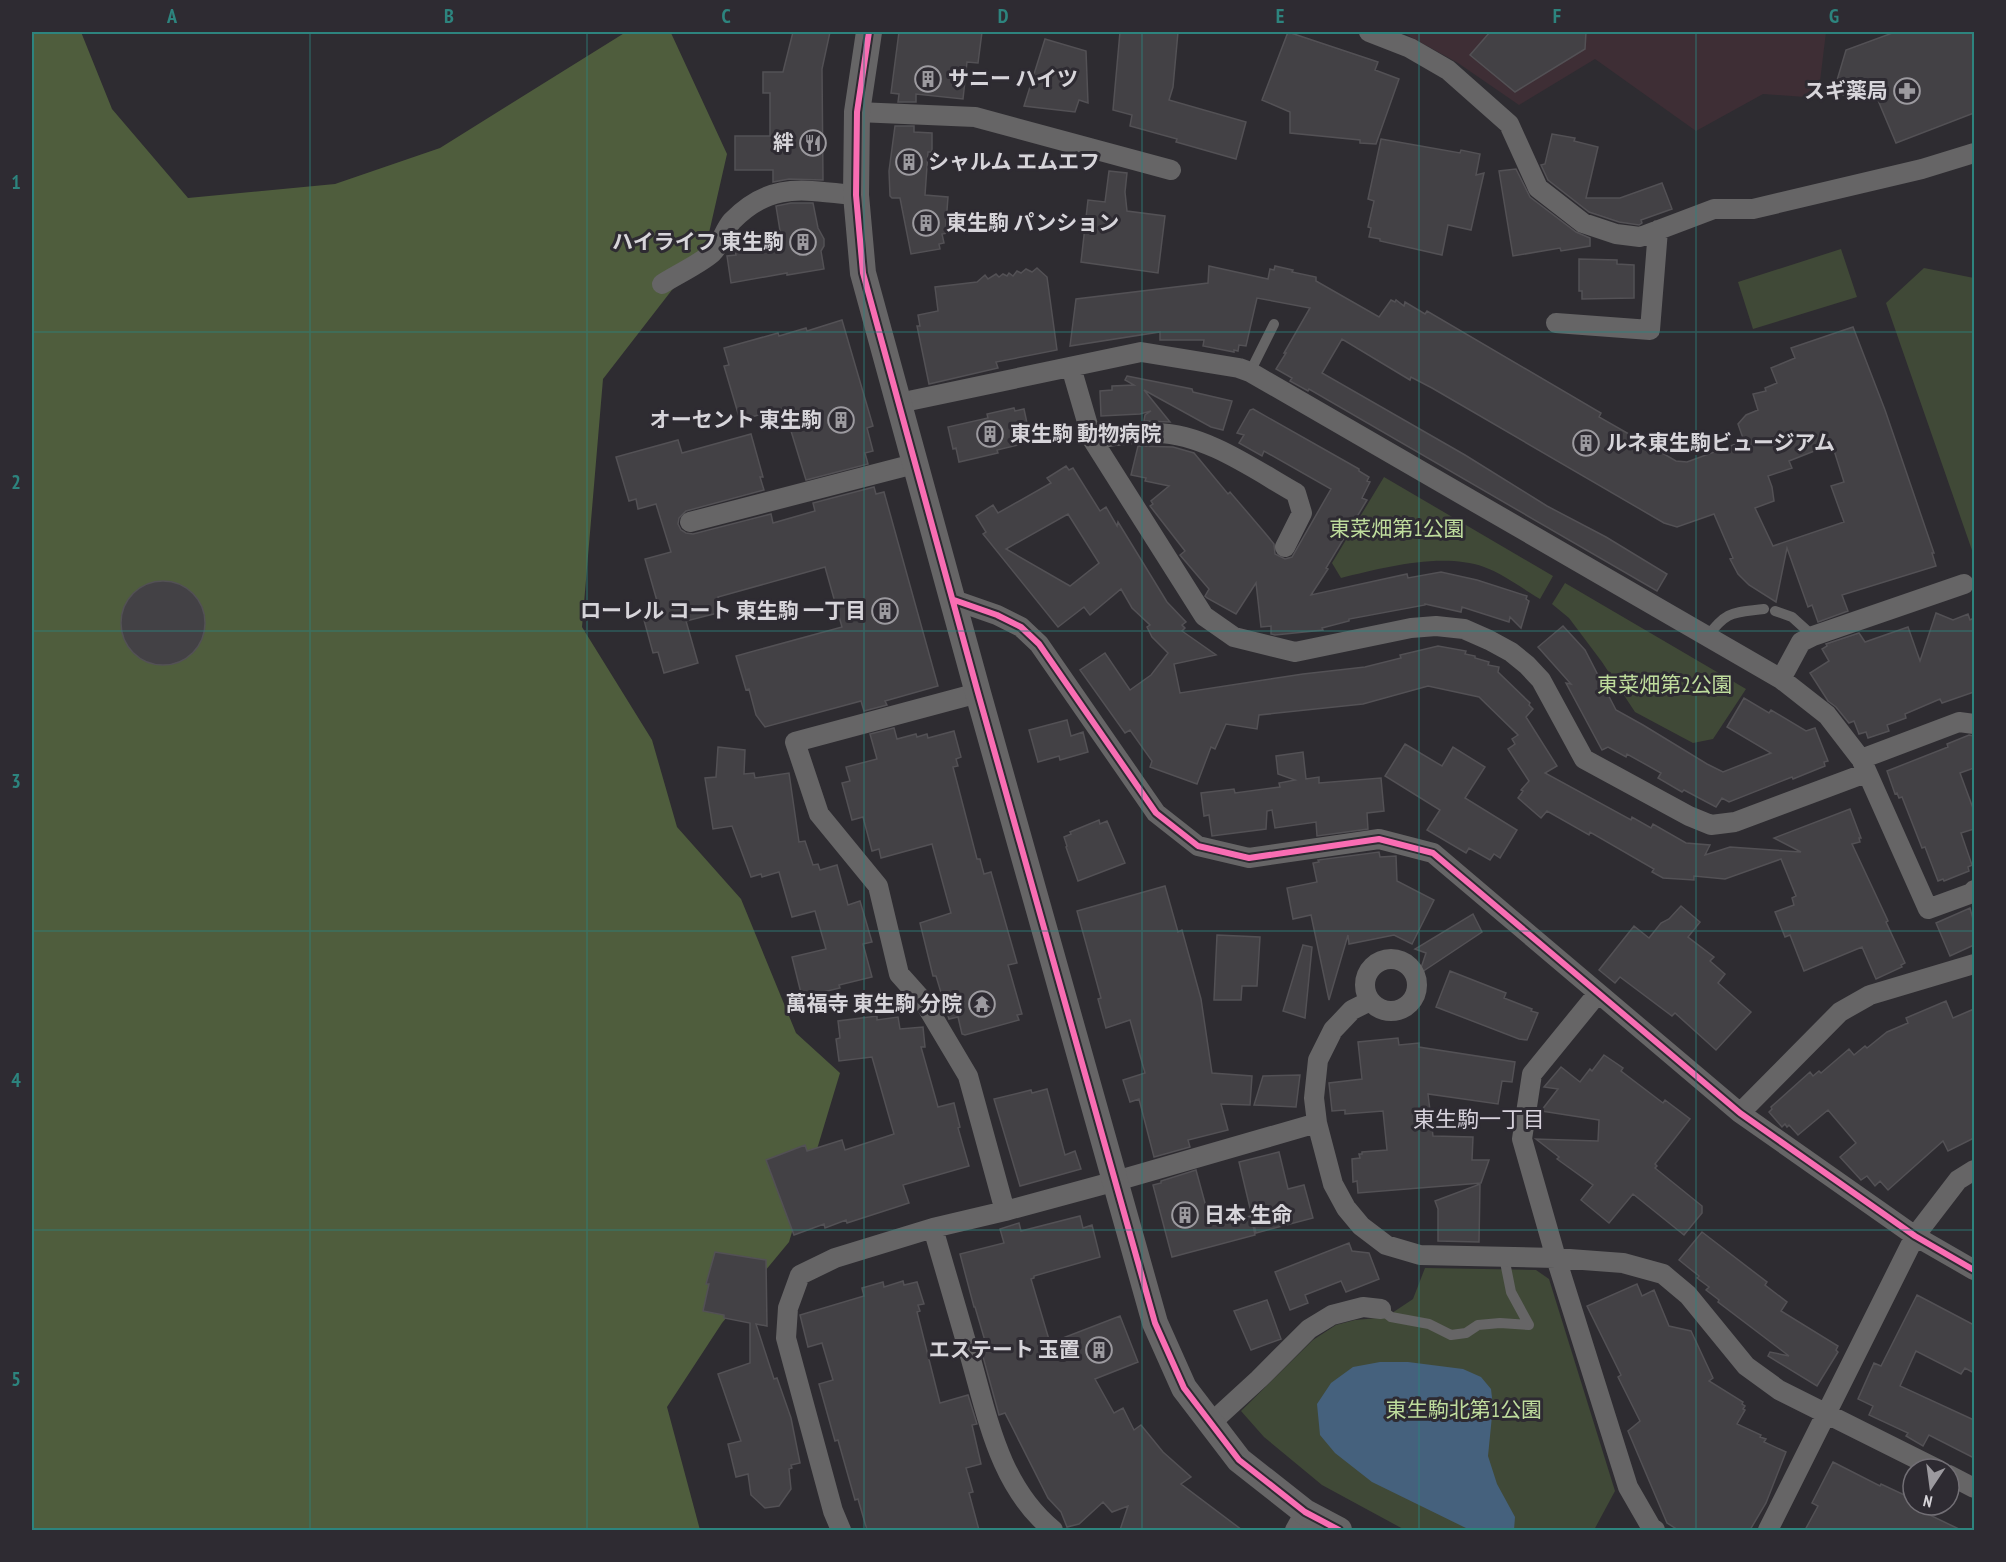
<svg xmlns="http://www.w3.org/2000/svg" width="2006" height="1562" font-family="'PT Sans Narrow','Noto Sans JP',sans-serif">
  <rect width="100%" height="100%" fill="#2e2c31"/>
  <!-- commercial -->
  <path fill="#3e2e35" d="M1402,32h424l-8,66 -55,-4 -67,37 -101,-72 -76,46 -61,-42z"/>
  <!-- green -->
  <path fill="#404937" d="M1841,249l16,48 -104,32 -15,-47z
    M1924,268l50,10v278l-88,-253z
    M1384,477l169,99 -13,23c-17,-10 -38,-26 -56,-32 -43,-15 -101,1 -143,11l-9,-15z
    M1565,583l181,106 -33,50 -20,4 -58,-31 -33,-50 -33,-44 -17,-14z
    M1425,1268l111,2 13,9 66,212 -21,39h-189l-83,-45 -58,-48 -23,-26 72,-71 23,-15 19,-5 23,-2 14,-5 21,-14z"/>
  <!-- forest -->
  <path fill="#4f5d3d" d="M32,32h49l31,77 76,89 147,-14 105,-36 186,-116 45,1 56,121 -21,92 -103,133 -21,248 70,113 25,87 64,72 55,134 44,40 -51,169 -67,81 -55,84 33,123h-668z"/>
  <!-- water -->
  <path fill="#45617d" d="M1380,1362h28l55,7 18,8 10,12 2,17 -5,50 9,28 18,33 -1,13h-44l-98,-48 -37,-29 -15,-18 -3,-31 14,-21 22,-16z"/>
  <!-- building -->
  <path fill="#434145" stroke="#535155" stroke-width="1.5" fill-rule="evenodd" d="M793,32h37l-8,37 1,111 -34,-1 -16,3v-12h-38v-34h35v-43h-7v-21h20z
    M899,32h83l-4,31 -11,-1 -4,37 -47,-5v8h-18l1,-8 -8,-1z
    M1120,32h58l-5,55 -4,13 77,22 -10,37 -60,-17 1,-3 -47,-13 2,-11 -19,-5z
    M1288,32l90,30 -3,8 24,9 -23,65 -16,-1v-3l-70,-7v-21l-28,-12z
    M1490,32h96l-1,17 -70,43 -45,-37z
    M1895,32h79v81l-78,30 -19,-45 -34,-3 -8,-8 11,-37z
    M1045,39l41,12 2,52 -9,-3 -4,12 -51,-6z
    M895,126h19v6l18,1v19h-4l-3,43 23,2 -2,27 2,9 -6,1 2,9 -5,1 1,5 -29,5 -11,-56h-8l-2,-2 -1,-25z
    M1552,134l23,4 -1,3 24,6 -12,51h34l42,-15 10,26 -31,11 1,3 -3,2 -20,-3 -30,-10 -41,-32 -7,-15 4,-1z
    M1381,139l79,14 1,-3 19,4 -4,21 8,-2 -13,57 -23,-5 -6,30 -62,-14v-2l-11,-2 2,-9 -3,-1 6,-26 -6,-2z
    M1516,169l14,28 46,35 14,6v8l-29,5 -1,-3 -47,8 -14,-85z
    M1109,171l18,2 -2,19 2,19 38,5 -7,57 -77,-11 7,-62 17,2z
    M791,203h22l5,25 6,11v7l-3,5 3,18 -37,6v-2l-56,10 -4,-27 9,-1 -1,-4 47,-8 -6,-37z
    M1579,259l38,1v4l17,1v33l-52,1v-8h-3z
    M1209,266l59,13 2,-10 4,1 1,-4 18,4 -1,2 24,5v4l63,36 12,-17 4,2 1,-2 8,6 1,-4 20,12 2,-3 174,102 -2,4 77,44 11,1 57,-21 -6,-17 8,-9 12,-5 -5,-16 13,-3 -1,-3 12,-5 -6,-15 24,-10 -4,-10 62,-21 32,83 49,143h-2l4,13 -94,29 6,16 -30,11 -6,-17 -4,2 -21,-59 -11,54 -27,-17 -11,-11 -8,-15 3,-1 -19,-44 -37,13 -13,-4 -232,-135 -21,-11 -1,3 -68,-41 -20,34 143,82 82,51 59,31 61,37 -10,17 -348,-202 -1,2 -18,-10 2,-3 -16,-9 10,-16h-2l26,-45 -53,-10 -11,48 -7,-1 -1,6 -4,-1v2l-31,-6 1,-6h-44v-8l-90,14 6,-47 132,-16zM1832,444l12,38 -13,4 13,36 -71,24 -18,-38 19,-7 -2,-14 -4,-11 24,-8 -3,-7z
    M1037,268l10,9 10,73 -61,12 2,6 -69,16 -12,-58h3l-2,-11 20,-4 -3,-24 42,-5 8,-7 3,4 8,-5 3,3 4,-3 4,2 2,-3 4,3 4,-5 4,2 5,-4 6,3z
    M842,320l31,106 -6,2 6,23 -8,2 3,11 -62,16 -22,-72 -44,12 -16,-54 5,-1 -5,-17 54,-15 1,3 27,-8 1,3z
    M1127,376l65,13 1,3 39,9 -9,29 -12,-3 -67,-37 26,32 -26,-1 1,-6 6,-4 -11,3 -39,2 -1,-25 12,-1v-4l22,-1 -9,-5z
    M1014,408l1,3 9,-2 7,33 -34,8 1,3 -39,9 -3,-14 -3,1 -5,-22 40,-9 -1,-4z
    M1253,409l106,60v2l10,6 -2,4 3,1 -8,16 5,2 -41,68 2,1 -17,26 96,-21 1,4 33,-6 36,8 50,16 -1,3 3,2 -8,27 -11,-11 -1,5 -47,-15 -1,5 -36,-8v1l-76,14v2l-27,7 1,2 -48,5 -4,-1v-8l-10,1 -5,-44 -20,31 -29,-16 -2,-2 4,-7 -29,-34 5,-4 -35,-45 3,-2 -2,-3 18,-15 -24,-5 1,-3 -15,-3 7,-29 35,1 21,6 34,41 2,-2 35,41 9,11 1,10 10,5 7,-2 39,-68 -67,-38 -2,5 -23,-13 5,-8 -7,-2 13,-23z
    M751,434l12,43h-3l4,13 -78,21 -7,7 -1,6 3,6 5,3 7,1 78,-20 2,9 42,-12 -2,-8 61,-16 2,7 8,-2 54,194 -53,15 2,4 -23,6 -3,-10 -96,26 -9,-12 -7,-26 -3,1 -10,-34 106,-29 -17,-60 -107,30 4,15 -36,9 12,42 -34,10 -6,-21 -5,1 -9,-33 17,-5 -16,-56 26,-7 -15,-48 -18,5 -2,-10 -7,2 -13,-44 62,-17 4,13z
    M1066,466l3,4 4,-2 27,43 6,-4 11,19 1,-4 49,80 19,20 -4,3 3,3 -3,3 34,24 -42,9 6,29 123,-19 62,-7 36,-9 -1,-3 38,-9 28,5 -1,3 10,2v2l14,4 -1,3 11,2 -1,5 32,31 -1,2 4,4 -7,8 31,49 -12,7 86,47 1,-3 19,11 2,-4 33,19 24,2 -5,10 25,-8 71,5 -27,-14 76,-29 11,29h-2l1,4 -8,2 36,77 -2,1 19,41 -4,2 1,2 -26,12 -14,-32 -58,24 -14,-36 -5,2 -10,-25 19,-7 -2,-7 4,-2 -15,-37 -56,20 -31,-3v4l-31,-2 -11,-6 2,-3 -64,-37 -1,3 -42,-24 -6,7 -23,-20 5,-7 -2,-1 8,-9 -21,-32 7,-5 -3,-5 6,-4 -39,-38 -51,-11 -65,18 -104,11 -2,14 -31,-5 -11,25 -4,-2 -14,37 -47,-17 2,-6 -22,-31 -5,3 -45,-63 25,-17 25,37 21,-15 17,-22 -16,-16 -5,-10 3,-2 -18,-17 -11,-19 -31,26 -6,-8 -26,20 -75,-93 3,-2 -10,-16 17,-11 5,8 53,-30 -4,-5zM1068,514l31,49 -29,23 -64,-37z
    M121 623a42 42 0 1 1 84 0a42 42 0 1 1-84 0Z
    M1936,613l17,7 15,-6 2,6 4,-2v74l-32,11 -2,-4 -35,15 1,4 -19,7 2,6 -21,7 -2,-6 -7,2 -5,-13 -5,2 -13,-16 -8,-6 -18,-28 19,-12 -7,-12 5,-3 -1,-2 33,-11 6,9 43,-15 12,34z
    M1563,626l22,24 31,60 27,15 64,39 16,8 48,-19 -44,-26 17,-29 25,15 2,-3 35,21 9,-3 13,33 -4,1 1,4 -32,13 -1,-2 -63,25 -7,-4 -6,9 -32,-17 -2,2 -24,-14 3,-5 -34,-19 -1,3 -18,-10 -6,3 -36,-67 5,1 -33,-37z
    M1067,720l4,16 12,-4 5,20 -28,8 -1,-4 -21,6 -9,-32z
    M894,728l3,11 19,-5 1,3 10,-3 1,4 26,-7 7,26 -5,2 2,7 -5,1 24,92h3l4,15 7,-2 26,91 -9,2 14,49 -5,1 2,5 -54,15 -3,-1 -4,-17 -9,2 -13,-43h-3l-13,-53 31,-10 -19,-69 -51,14 -2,-9 -7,2 -9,-34 -11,3 -10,-37 8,-2 -4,-14 31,-8 -7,-25z
    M1969,735l5,1v32l-14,5 14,38v18l-13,4 11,32 -4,2 1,4 -25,10 -1,-2 -5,2 -13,-34 -3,1 -20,-51 -3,1 -2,-5 -2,1 -8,-23 61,-24 -1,-3z
    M1405,744l37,22 11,-19 32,20 -20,31 52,32 -17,28 -6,-4 -4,6 -21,-12 -3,5 -39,-23 13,-20 -55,-34z
    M718,747l27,3 -1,24 10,-1 1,5 34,-5 10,69 6,-1 8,24 5,-1 2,6 17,-5 11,40 12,-4 12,41 -9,2 9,33 -33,8 1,3 -38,9 -10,-40 34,-8 -11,-38 -23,6 -13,-45 -17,5 -1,-3 -10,3 -19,-51 -19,3 -8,-51 11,-1z
    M1303,752l3,27 13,-2v6l62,-5 3,33 -17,2 1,16 -51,7 -1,-14 -41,6 -3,-18 -5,1 -1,18 -54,7 -3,-21 -5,1 -3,-23 33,-4 1,4 45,-6 -1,-4 16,-3 -17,-6 -2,-18z
    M1099,820l1,4 7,-3 18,42 -47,18 -12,-34 1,-1 -3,-9 7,-3 -1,-2z
    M1379,852l1,5 16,-1 1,25 37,19 -22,44 -18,-9 -45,9 -1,-9 -19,65 -18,-85 -18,4 -6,-31 30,-6 -4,-19 6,-1 -1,-2z
    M1165,886l13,46 4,-2 19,69 11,74 40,3 -2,29 -29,-1 7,26 -40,10 2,7 -36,10 -15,-58 -9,3 -7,-22 22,-7 -15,-53 -24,8 -8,-29 3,-1 -24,-87z
    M1681,906l19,16 -12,15 26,20 -4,4 15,13 -7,9 33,29 -35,38 -41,-37 -3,3 -52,-39 -5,6 -16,-13 35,-44 15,12 12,-15 8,-4z
    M1970,908l4,15v22l-24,11 -14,-33z
    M1473,914l9,18 -63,42 7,-21 -11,-4z
    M1217,935l43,2 -3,49h-15l-1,14h-27z
    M1303,945l9,2 -7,71 -22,-7z
    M1450,971l56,22 -2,5 28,11 -1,2 7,2 -11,27 -8,-1 -83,-32z
    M1946,1001l7,17 21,-9v129l-26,13 -5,-10 -55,49 -8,-9 -5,5 -8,-10 -6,4 -21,-23 16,-14 -28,-33 -30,25 -9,-10 -2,2 -2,-3 -3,3 -13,-15 3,-3 -1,-2 39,-35 3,4 6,-5 2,2 28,-24 5,6 11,-9 2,2 20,-16 21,-9 -2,-5z
    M877,1016v4l21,-3 2,12 23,-2 2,20h-4l17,60 16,-4 6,24 -2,1 11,38 -66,19 6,18 -62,20 -1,-3 -21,8 -1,-4 -30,11 -28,-75 39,-15 2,6 35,-11 3,10 49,-16 -22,-77 -33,4 -3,-22 4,-1 -2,-17z
    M1398,1038l1,7 20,-2v4l96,15 -3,20 -10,-1 -4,23 -70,-10 5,42 40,1 -1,23h17l-8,23 -123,10 -1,-12 -4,1 -1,-23 8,-1 -1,-4h3v-2l25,-2 -4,-39 -38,3v-4l-13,1 -3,-28 33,-4 -4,-37z
    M1604,1055l19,13 -2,3 42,32 2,-3 25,19 -35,45 2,2 -2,2 47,38v7l-18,22 -51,-41 -24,29 -28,-23 12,-15 -36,-26 2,-2 -23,-18 62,2 1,-21 -58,-9 17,-22 -14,-2 17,-20 19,15 10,-13 2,2z
    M1300,1075l-4,32 -42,-2 9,-29z
    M1047,1089l18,66 10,-4 6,18 -61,17 -26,-87 37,-9 1,3z
    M1279,1152l9,37 16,-4 9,33 -57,15 -17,-71z
    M1196,1170l15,55 40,-9 4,19 -83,22 -19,-72 8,-2v-2z
    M1480,1184l-1,58 -41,-1v-32l-3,-8z
    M1080,1216l3,12 9,-3 8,32 -66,19v2l-3,1 19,64 70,-27 18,46 -43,17 19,34 9,-5 11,22 7,-5 22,27 28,25 -10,7 61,46h-122l8,-24 -16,6 -9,-10 -24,22 -12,3 -6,-15 -13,-14 -43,-85 -6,2 -17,-62 6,-2 -13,-44h-1l-14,-53 44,-11 -4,-14 19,-6 2,8z
    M1702,1232l65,50 -2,3 22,17 -6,9 57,35 -2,4 2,2 -21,34 -49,-30 2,-4 19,4 -71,-54 1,-2 -13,-10 3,-3 -12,-9 2,-2 -20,-16z
    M1349,1243l3,8 17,2 10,26 -33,13 -5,-11 -36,14 3,8 -18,7 -15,-38z
    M715,1252l51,8 1,66 -11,-2 18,55 3,-1 14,40 9,45 -9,2 1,3 -3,1 2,20 -12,17 -14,2 -14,-13 -3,-21 -12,3 -8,-33 13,-3 -23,-67 32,-11v-40l-26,-5v-3l-21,-4 6,-27h-3z
    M903,1281l1,4 13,-3 7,22 -6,1 2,6 -3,1 23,91 28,-8 9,29 -5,1 9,39 -15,4 7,24 -4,1 10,37h-112l-9,-31 -3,1 -17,-60 -3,1 -16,-57 14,-4 -11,-37 -14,4 -8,-32 64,-19 -2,-8 21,-6 1,5z
    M1637,1284l5,12 12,-6 15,36 22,5 22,47 -4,3 34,21 -1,2 3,2 -2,3 2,1 -8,14 24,11 -1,2 6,2 -2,3 22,10 -20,51 -16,27h-72l-11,-7 -39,-92 12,-10 -22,-44 3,-2 -34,-69z
    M1917,1295l57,30v48l-9,-5 -4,6 -45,-23 -16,35 74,34v38l-45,-23 -6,11 -17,-10 2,-3 -39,-18 4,-9 -15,-7 16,-36 7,3z
    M1267,1300l14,39 -30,11 -17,-39z
    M1833,1462l47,24 1,-2 32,15v8l48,23h-156l13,-24 -6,-3z"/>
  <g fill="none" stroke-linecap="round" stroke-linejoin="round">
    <!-- service -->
    <path stroke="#666566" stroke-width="10" d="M1250,372l24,-48
      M1775,611l17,6 21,19
      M1707,637c20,-27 26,-24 57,-28
      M1381,1309l10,8 38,7 22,11 15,-2 12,-8 22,-2 29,2 -18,-33 -7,-35"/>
    <!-- minor -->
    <path stroke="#666566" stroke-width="20" d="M1369,32l41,16 38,22 61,54 29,64 45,35 33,11 24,3 74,-28h39l169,-40 52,-16
      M857,112l118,5 196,53
      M662,284c12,-8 43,-23 51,-32 8,-8 11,-22 19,-31 40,-41 73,-30 124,-26
      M1556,323l94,7 8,-100
      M1071,367l21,72 112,177 30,21 61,15 116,-24 25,-2 28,3 25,11 22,12 16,13 14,15 43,79 105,57 22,9 24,-3 131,-49
      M899,403l242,-51 98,16 11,4 531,307 46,36 34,44 98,-37 15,2
      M1092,439c21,-2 43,-7 65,-6 49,1 98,37 139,60l6,20 -17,34
      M690,522l224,-58
      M954,600l43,15 24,12 18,17 117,169 42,33 51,12 130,-19 54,14 307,260 175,123 59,34
      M1781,679l20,-37 12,-6 151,-52
      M978,693l-183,49 24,72 59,72 21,88 25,28 44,74 37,135
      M1862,761l66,148 44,-16 2,-3
      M1365 985a26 26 0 1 1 52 0a26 26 0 1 1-52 0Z
      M1598,993l-66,81 -10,65 34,119 72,229 23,40 4,3
      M1370,1001l-18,9 -19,20 -15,30 -4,38 3,25 16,61 13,24 15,18 25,19 34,10 136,3 67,5 40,11 25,21 58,71 33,24 158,79
      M1740,1113l100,-101 30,-17 104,-31
      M933,1228c12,42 25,85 37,128 18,63 30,131 83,174
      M1211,1423l48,-44 50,-50 23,-14 31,-8 18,2
      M1949,1475l25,13
      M841,1530l-8,-19 -47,-173 2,-30 12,-33 35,-17 98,-30 72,-17 111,-30 201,-58
      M1295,1530l10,-18
      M1768,1530l147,-294 43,-56 16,-10"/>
    <!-- tertiary -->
    <path stroke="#666566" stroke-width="26" d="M869,32l-12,80 -1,83 7,78 115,420 177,630 29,65 55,72 66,52 34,18"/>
    <!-- cycleway casing -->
    <g stroke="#2e2b32" stroke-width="10">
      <path id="cycleway" d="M869,32l-12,80 -1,83 7,78 115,420 177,630 29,65 55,72 66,52 34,18
        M954,600l43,15 24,12 18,17 117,169 42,33 51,12 130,-19 54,14 307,260 175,123 59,34"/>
    </g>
    <!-- cycleway -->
    <use href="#cycleway" stroke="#f96db3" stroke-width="6"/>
  </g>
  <!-- grid -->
  <path fill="none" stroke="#2d847e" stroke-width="1.5" stroke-opacity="0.55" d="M310,32v1498M587,32v1498M864,32v1498M1142,32v1498M1419,32v1498M1696,32v1498M32,332h1942M32,631h1942M32,931h1942M32,1230h1942"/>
  <!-- icons -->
  <defs>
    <g id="building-ring" transform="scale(1.35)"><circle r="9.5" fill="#2e2b32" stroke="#9c9a9f" stroke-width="1.5"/><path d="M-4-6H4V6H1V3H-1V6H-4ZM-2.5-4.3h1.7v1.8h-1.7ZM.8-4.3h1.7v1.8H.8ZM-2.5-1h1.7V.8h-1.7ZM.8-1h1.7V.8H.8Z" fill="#9c9a9f"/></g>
    <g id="pharmacy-ring" transform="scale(1.35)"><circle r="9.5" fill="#2e2b32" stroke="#9c9a9f" stroke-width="1.5"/><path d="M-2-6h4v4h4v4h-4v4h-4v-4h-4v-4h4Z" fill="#9c9a9f"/></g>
    <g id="restaurant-ring" transform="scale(1.35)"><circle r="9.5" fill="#2e2b32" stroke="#9c9a9f" stroke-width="1.5"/><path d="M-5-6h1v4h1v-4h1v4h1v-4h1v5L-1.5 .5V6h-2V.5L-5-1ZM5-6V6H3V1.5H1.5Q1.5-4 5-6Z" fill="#9c9a9f"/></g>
    <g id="temple-ring" transform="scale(1.35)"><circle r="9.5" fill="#2e2b32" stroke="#9c9a9f" stroke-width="1.5"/><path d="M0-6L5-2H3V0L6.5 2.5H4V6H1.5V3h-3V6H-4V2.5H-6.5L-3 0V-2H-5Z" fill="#9c9a9f"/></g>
  </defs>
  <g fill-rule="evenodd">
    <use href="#building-ring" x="928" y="79"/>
    <use href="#pharmacy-ring" x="1907" y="91"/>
    <use href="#restaurant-ring" x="813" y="143"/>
    <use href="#building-ring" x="909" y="162"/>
    <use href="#building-ring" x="926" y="223"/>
    <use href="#building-ring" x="803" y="242"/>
    <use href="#building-ring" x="841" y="420"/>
    <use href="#building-ring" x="990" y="434"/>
    <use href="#building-ring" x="1586" y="443"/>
    <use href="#building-ring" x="885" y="611"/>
    <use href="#temple-ring" x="982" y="1004"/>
    <use href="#building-ring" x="1185" y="1215"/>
    <use href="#building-ring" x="1099" y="1350"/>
  </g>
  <g text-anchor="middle" stroke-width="6" stroke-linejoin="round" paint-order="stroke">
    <!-- poi labels -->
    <g font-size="21" font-weight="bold" fill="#d7d5da" stroke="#2e2b32" text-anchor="end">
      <text x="948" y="86" text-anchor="start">サニー ハイツ</text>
      <text x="1888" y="98">スギ薬局</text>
      <text x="794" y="150">絆</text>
      <text x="928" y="169" text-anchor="start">シャルム エムエフ</text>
      <text x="946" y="230" text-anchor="start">東生駒 パンション</text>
      <text x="784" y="249">ハイライフ 東生駒</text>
      <text x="822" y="427">オーセント 東生駒</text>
      <text x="1010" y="441" text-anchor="start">東生駒 動物病院</text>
      <text x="1606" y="450" text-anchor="start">ルネ東生駒ビュージアム</text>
      <text x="866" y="618">ローレル コート 東生駒 一丁目</text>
      <text x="962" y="1011">萬福寺 東生駒 分院</text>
      <text x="1204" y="1222" text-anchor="start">日本 生命</text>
      <text x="1080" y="1357">エステート 玉置</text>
    </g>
    <!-- park labels -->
    <g font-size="21" fill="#bfdd9d" stroke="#2e2b32">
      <text x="1397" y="536">東菜畑第1公園</text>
      <text x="1665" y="692">東菜畑第2公園</text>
      <text x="1464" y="1417">東生駒北第1公園</text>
    </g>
    <!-- neighbourhood labels -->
    <g font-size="22" fill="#d7d2dc" stroke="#2e2b32">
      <text x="1479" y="1127">東生駒一丁目</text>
    </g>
  </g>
  <!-- border -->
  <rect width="2006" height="1562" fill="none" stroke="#2e2b32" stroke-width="66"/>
  <!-- north arrow -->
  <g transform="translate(1931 1487) rotate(193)"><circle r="28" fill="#2e2b32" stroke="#726f75" stroke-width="1.5"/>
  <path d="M0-4.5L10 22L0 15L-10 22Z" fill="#9c9a9f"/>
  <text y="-9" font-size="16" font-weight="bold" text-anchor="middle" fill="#d7d5da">N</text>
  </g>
  <rect x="33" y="33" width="1940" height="1496" fill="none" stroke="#2d847e" stroke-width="2"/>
  <g font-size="20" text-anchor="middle" font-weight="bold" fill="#2d847e">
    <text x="172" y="23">A</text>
    <text x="449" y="23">B</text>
    <text x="726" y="23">C</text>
    <text x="1003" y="23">D</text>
    <text x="1280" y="23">E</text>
    <text x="1557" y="23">F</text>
    <text x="1834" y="23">G</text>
    <text x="16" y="189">1</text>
    <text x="16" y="489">2</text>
    <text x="16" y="788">3</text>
    <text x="16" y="1087">4</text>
    <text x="16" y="1386">5</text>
  </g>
</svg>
